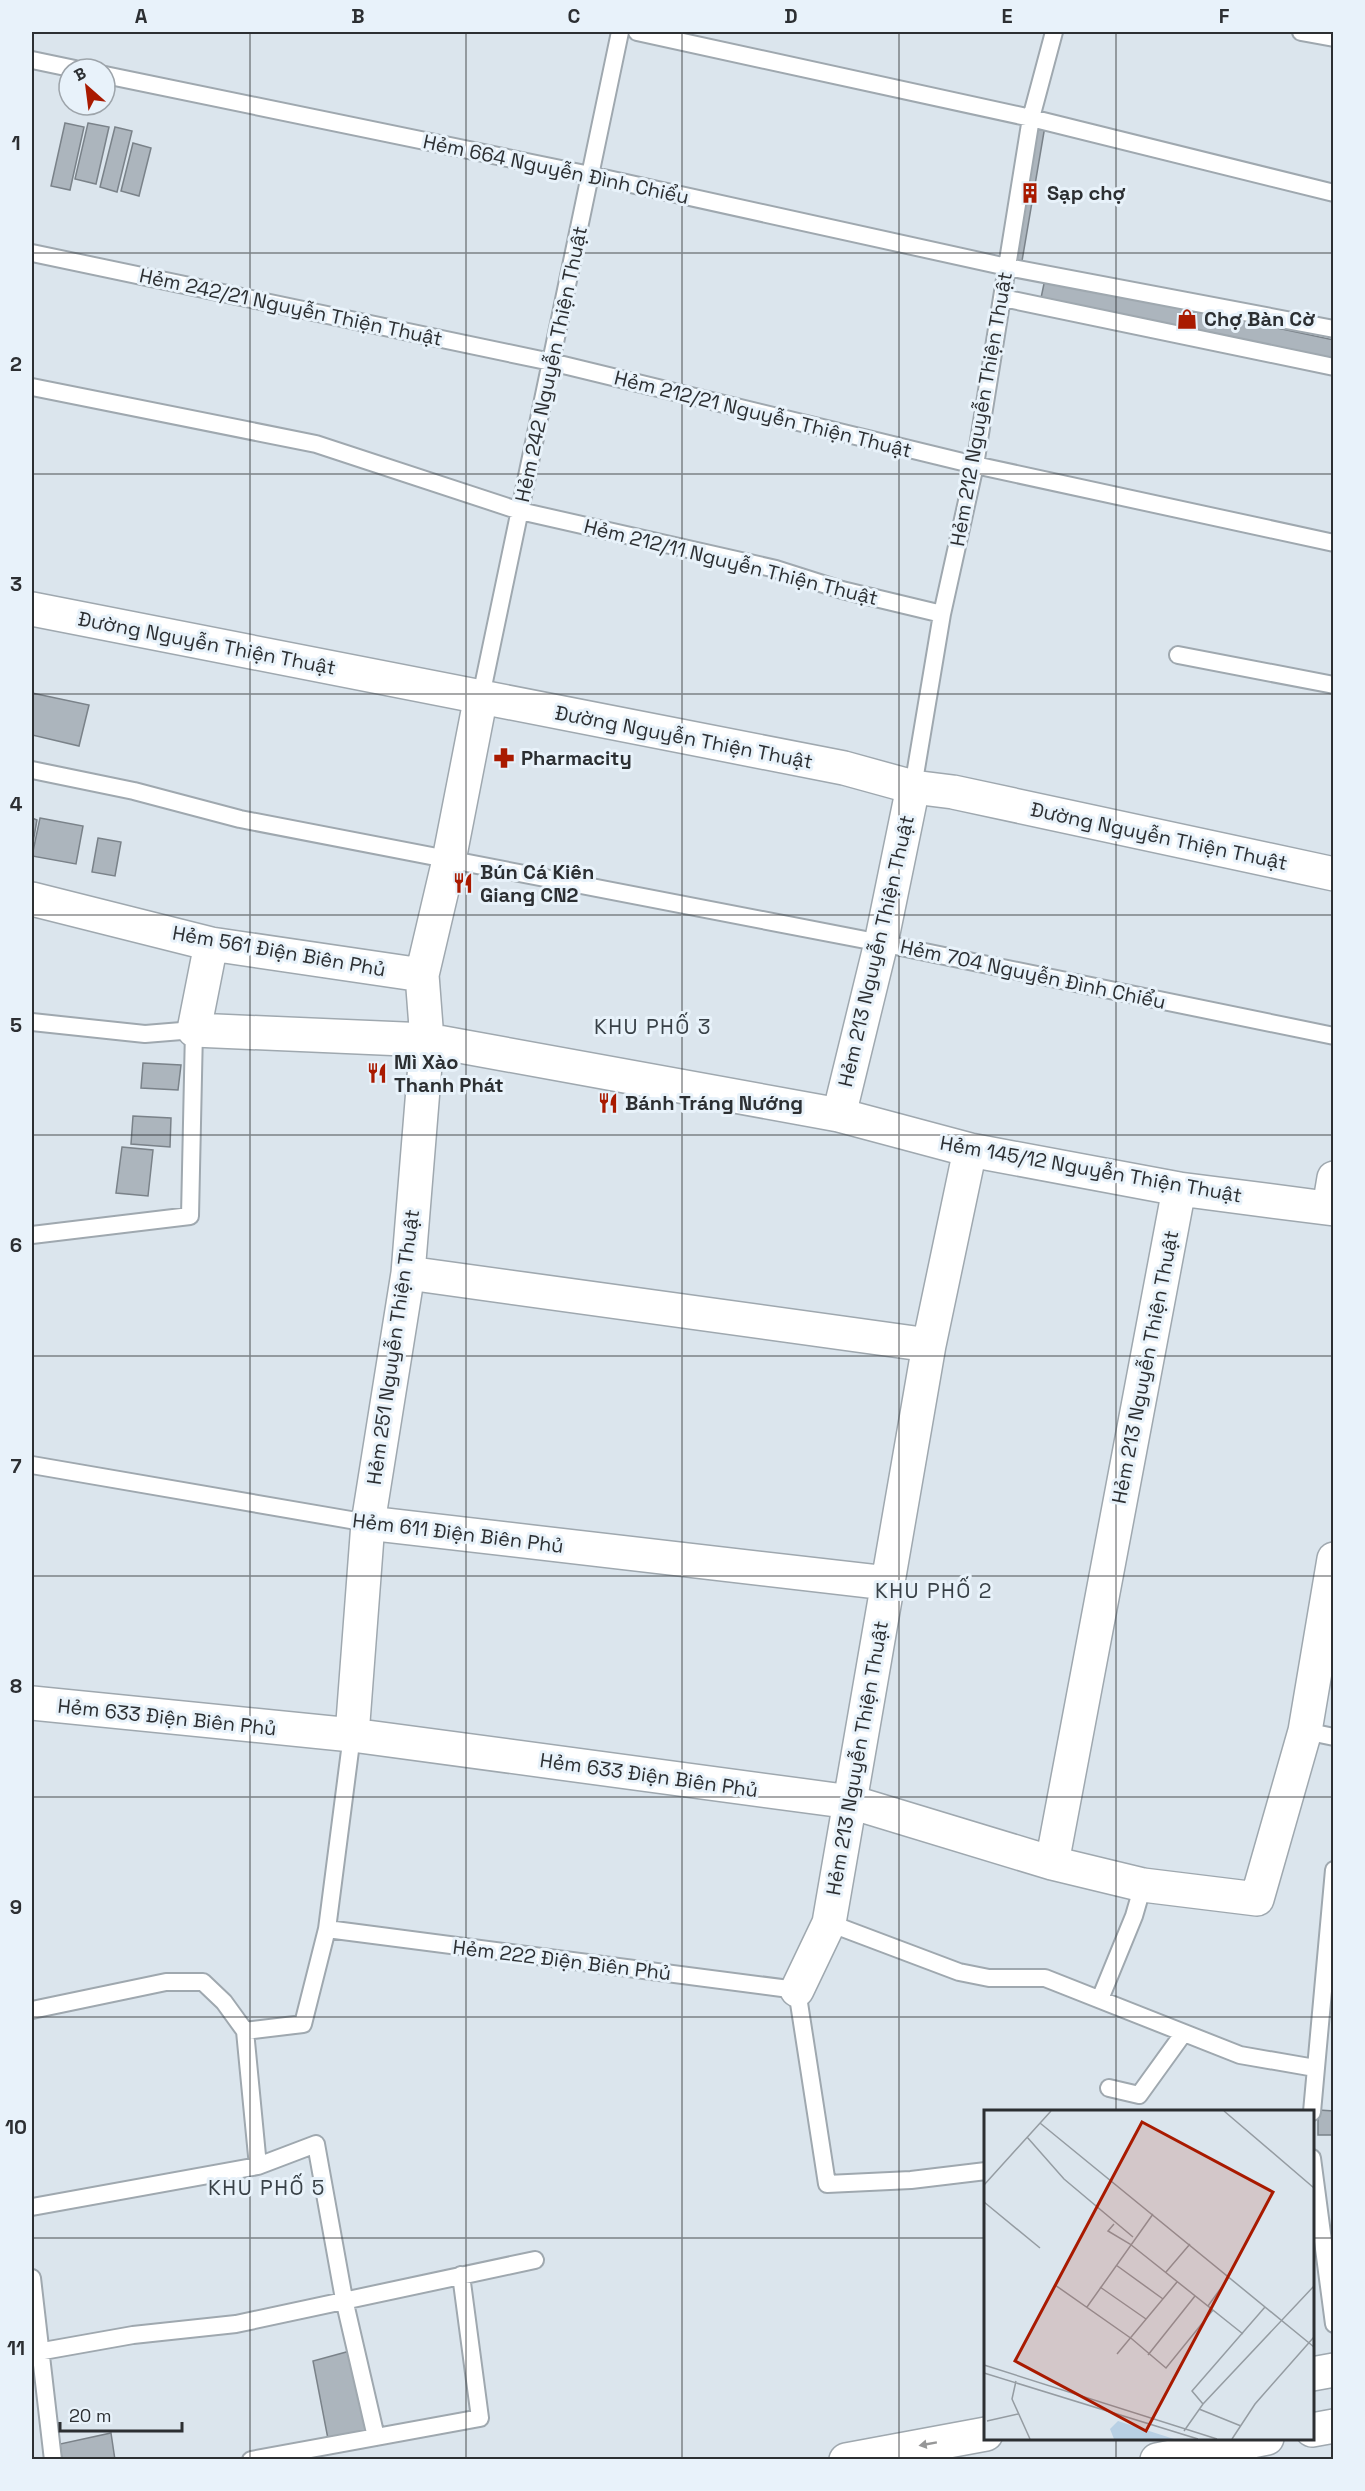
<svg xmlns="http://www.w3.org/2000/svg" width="1365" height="2491" font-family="'Space Grotesk',sans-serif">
  <rect width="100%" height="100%" fill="#dbe5ed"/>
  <!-- building -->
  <path fill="#acb5bd" stroke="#7a8289" stroke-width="1.5" d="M65,123l19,4 -14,63 -19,-4z
    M88,123l21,4 -13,57 -21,-5z
    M1036,126h9l-23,135 -7,-1z
    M115,127l17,4 -15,61 -17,-5z
    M133,143l18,5 -12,48 -18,-5z
    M1045,279l289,61v19l-293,-61z
    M32,693l57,12 -10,41 -47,-11z
    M32,818l5,2 -5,28z
    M40,818l43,8 -7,38 -44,-8z
    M98,838l23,4 -6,34 -23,-4z
    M143,1063l38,2 -3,25 -37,-2z
    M133,1116l38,2 -1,29 -39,-3z
    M122,1147l31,3 -5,46 -32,-3z
    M1318,2110l16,1v24h-16z
    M350,2351l17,81 -39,7 -15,-78z
    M111,2433l4,27h-53l-2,-16z"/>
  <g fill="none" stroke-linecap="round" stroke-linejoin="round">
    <!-- service casing -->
    <g stroke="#9fa8af" stroke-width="20">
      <path id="service" d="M637,32l394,86 303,75
        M1301,32l33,6
        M32,60l43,9
        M105,75l485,100 417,92 327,62
        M32,253l519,109 424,103 359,78
        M1003,298l331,69
        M32,387l284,57 204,67 256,58 66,21 100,24
        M1178,655l156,30
        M481,696l139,-664
        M32,770l102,21 106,28 641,124 453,93
        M913,787l29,-173 33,-149 56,-347 23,-86
        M32,1022l113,12 49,-4 -4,186 -158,19
        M32,1465l336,58
        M1305,1731l29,6
        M829,1923l130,49 30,6h56l195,77 75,13
        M327,1929l470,61 30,194 84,-4 75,-9
        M1100,1999l34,-83 9,-31
        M32,2010l134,-28h37l21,20 21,29 13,135
        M245,2031l58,-7 24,-95 25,-194
        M1109,2088l30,7 44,-61
        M1312,2112l22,-242
        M1312,2158l22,166
        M32,2207l226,-41 58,-22 28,155 32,138
        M32,2278l21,182
        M32,2353l101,-18 103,-11 299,-64
        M251,2460l229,-42 -19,-143"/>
    </g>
    <!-- minor casing -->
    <g stroke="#9fa8af" stroke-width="36">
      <path id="minor" d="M32,899l179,45 211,31
        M211,944l-17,86 233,10 412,75 131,35 209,39 155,20
        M839,1115l42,-172 32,-156
        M1329,1208l5,-30
        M408,1273l521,72
        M368,1523l519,60
        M32,1703l320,32 499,67 201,61 91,22 114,14 48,-168 29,-172
        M352,1735l16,-212 40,-250 19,-233 -5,-65 27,-115 32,-164
        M1052,1863l127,-674
        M797,1990l32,-67 100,-578 41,-195"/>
    </g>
    <!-- tertiary casing -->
    <g stroke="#9fa8af" stroke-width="36">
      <path id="tertiary" d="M32,609l812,159 69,19 40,5 381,82"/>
    </g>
    <!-- primary casing -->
    <g stroke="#9fa8af" stroke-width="36">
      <path id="primary" d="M1312,2374l22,-4
        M1312,2430l22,-4
        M846,2460l140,-26
        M1157,2460l110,-22"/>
    </g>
    <!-- service -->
    <use href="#service" stroke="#fff" stroke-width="16"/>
    <!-- minor -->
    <use href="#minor" stroke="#fff" stroke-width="33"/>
    <!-- tertiary -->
    <use href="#tertiary" stroke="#fff" stroke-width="33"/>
    <!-- primary -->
    <use href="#primary" stroke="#fff" stroke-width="33"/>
  </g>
  <!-- one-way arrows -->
  <defs><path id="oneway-solid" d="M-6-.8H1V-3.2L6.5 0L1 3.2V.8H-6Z" transform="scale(1.5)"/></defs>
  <use fill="#969798" href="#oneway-solid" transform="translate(928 2444) rotate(170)"/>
  <!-- grid -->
  <path fill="none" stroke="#2c2f32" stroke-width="1.5" stroke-opacity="0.55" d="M250,32v2428M466,32v2428M682,32v2428M899,32v2428M1116,32v2080M32,253h1302M32,474h1302M32,694h1302M32,915h1302M32,1135h1302M32,1356h1302M32,1576h1302M32,1797h1302M32,2017h1302M32,2238h954M1312,2238h22M1116,2438v22"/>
  <!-- icons -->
  <defs>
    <g id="building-bare" transform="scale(1.62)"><path d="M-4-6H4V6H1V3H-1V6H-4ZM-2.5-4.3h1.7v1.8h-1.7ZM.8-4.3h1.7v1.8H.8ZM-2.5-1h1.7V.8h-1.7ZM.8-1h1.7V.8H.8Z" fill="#a91a00" stroke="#e8f2fa" stroke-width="2.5" paint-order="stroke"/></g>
    <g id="shop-bare" transform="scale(1.62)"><path d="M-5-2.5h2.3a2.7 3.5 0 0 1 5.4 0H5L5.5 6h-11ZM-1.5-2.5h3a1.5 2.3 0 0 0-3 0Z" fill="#a91a00" stroke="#e8f2fa" stroke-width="2.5" paint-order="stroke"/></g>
    <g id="pharmacy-bare" transform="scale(1.62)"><path d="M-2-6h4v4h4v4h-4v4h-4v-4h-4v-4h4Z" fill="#a91a00" stroke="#e8f2fa" stroke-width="2.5" paint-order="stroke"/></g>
    <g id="restaurant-bare" transform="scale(1.62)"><path d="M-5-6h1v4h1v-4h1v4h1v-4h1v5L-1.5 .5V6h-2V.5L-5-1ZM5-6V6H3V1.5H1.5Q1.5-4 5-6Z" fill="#a91a00" stroke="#e8f2fa" stroke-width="2.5" paint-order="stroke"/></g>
  </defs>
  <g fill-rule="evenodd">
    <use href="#building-bare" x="1030" y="193"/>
    <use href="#shop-bare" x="1187" y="319"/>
    <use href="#pharmacy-bare" x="504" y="758"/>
    <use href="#restaurant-bare" x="463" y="883"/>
    <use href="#restaurant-bare" x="377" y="1073"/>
    <use href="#restaurant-bare" x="608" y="1103"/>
  </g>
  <g text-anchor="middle" stroke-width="6" stroke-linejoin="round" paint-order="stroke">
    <!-- street labels -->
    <g font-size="20" fill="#2c2f32" stroke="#e8f2fa">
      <text transform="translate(556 169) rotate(12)" y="7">Hẻm 664 Nguyễn Ðình Chiểu</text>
      <text transform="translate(291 307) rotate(12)" y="7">Hẻm 242/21 Nguyễn Thiện Thuật</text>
      <text transform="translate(551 364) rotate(-78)" y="7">Hẻm 242 Nguyễn Thiện Thuật</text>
      <text transform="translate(981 409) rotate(-80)" y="7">Hẻm 212 Nguyễn Thiện Thuật</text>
      <text transform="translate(763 414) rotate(14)" y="7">Hẻm 212/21 Nguyễn Thiện Thuật</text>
      <text transform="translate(731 562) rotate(14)" y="7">Hẻm 212/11 Nguyễn Thiện Thuật</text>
      <text transform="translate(207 643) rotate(11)" y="7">Đường Nguyễn Thiện Thuật</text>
      <text transform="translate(684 737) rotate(11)" y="7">Đường Nguyễn Thiện Thuật</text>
      <text transform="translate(1159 836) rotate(12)" y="7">Đường Nguyễn Thiện Thuật</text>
      <text transform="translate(279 951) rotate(10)" y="7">Hẻm 561 Ðiện Biên Phủ</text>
      <text transform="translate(876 951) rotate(-77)" y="7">Hẻm 213 Nguyễn Thiện Thuật</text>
      <text transform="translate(1033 974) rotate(12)" y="7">Hẻm 704 Nguyễn Đình Chiểu</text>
      <text transform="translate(1091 1169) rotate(10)" y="7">Hẻm 145/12 Nguyễn Thiện Thuật</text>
      <text transform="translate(393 1347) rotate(-82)" y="7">Hẻm 251 Nguyễn Thiện Thuật</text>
      <text transform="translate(1145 1367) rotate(-79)" y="7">Hẻm 213 Nguyễn Thiện Thuật</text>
      <text transform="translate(458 1533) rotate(7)" y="7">Hẻm 611 Ðiện Biên Phủ</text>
      <text transform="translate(167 1717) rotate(6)" y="7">Hẻm 633 Ðiện Biên Phủ</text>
      <text transform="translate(857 1758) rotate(-80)" y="7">Hẻm 213 Nguyễn Thiện Thuật</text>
      <text transform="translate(649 1775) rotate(8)" y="7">Hẻm 633 Ðiện Biên Phủ</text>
      <text transform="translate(562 1960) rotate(7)" y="7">Hẻm 222 Ðiện Biên Phủ</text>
    </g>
    <!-- poi labels -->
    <g font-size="20" font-weight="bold" fill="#2c2f32" stroke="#e8f2fa" text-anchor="start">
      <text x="1047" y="200">Sạp chợ</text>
      <text x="1204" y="326">Chợ Bàn Cờ</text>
      <text x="521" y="765">Pharmacity</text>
      <text x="480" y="879">Bún Cá Kiên<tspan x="480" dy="23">Giang CN2</tspan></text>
      <text x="394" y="1069">Mì Xào<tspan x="394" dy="23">Thanh Phát</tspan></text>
      <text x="625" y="1110">Bánh Tráng Nướng</text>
    </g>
    <!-- neighbourhood labels -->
    <g font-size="21" letter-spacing="1.5" fill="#394147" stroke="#e8f2fa">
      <text x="653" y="1034">KHU PHỐ 3</text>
      <text x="934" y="1598">KHU PHỐ 2</text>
      <text x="267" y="2195">KHU PHỐ 5</text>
    </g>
  </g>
  <!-- overview -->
  <g transform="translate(984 2110)">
    <rect width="330" height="330" fill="#dbe5ed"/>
    <path d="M134,311l56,18h-60l-4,-10z" fill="#b8d0e4"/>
    <path fill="none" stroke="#959ca2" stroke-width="1.5" d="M240,1l90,77M56,13l274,224M43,27l37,42 69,58M0,75l67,-74M0,92l56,46M130,114l-6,7 22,13 113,90M132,155l47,34M182,162l24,-28M71,175l77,54 34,29 47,-58M116,177l46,32M224,196l21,-29M103,197l66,-93M133,244l60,-72M164,245l47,-59M0,255l233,74M0,263l214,66M32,271l-4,18 18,40M219,294l-11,-13 73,-84M215,299l42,17M3,311l31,-7M200,321l19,-27 111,-118M248,329l23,-35 59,-67"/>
    <path fill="#a91a00" fill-opacity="0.15" stroke="#a91a00" stroke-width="3" d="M158,12l131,70 -127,239 -131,-70z"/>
    <rect width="330" height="330" fill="none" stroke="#2c2f32" stroke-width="3"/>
  </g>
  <!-- border -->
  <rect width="1365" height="2491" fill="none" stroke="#e8f2fa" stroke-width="66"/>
  <!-- north arrow -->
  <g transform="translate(87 87) rotate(332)"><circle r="28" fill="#e8f2fa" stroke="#9da4aa" stroke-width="1.5"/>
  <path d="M0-4.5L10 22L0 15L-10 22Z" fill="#a91a00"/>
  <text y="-9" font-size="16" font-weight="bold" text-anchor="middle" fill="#2c2f32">B</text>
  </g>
  <!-- scale -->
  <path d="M60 2422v9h122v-9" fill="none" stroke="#2c2f32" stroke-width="3"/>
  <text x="69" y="2422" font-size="18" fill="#2c2f32" stroke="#e8f2fa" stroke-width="4.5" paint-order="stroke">20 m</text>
  <rect x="33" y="33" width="1299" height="2425" fill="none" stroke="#2c2f32" stroke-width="2"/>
  <g font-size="20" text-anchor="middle" font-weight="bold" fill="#2c2f32">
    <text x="141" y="23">A</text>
    <text x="358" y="23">B</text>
    <text x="574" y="23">C</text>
    <text x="791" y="23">D</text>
    <text x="1007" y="23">E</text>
    <text x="1224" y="23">F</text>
    <text x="16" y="150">1</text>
    <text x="16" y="371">2</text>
    <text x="16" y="591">3</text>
    <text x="16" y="811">4</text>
    <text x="16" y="1032">5</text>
    <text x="16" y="1252">6</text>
    <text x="16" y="1473">7</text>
    <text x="16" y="1693">8</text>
    <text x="16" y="1914">9</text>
    <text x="16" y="2134">10</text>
    <text x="16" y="2355">11</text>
  </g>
</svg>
